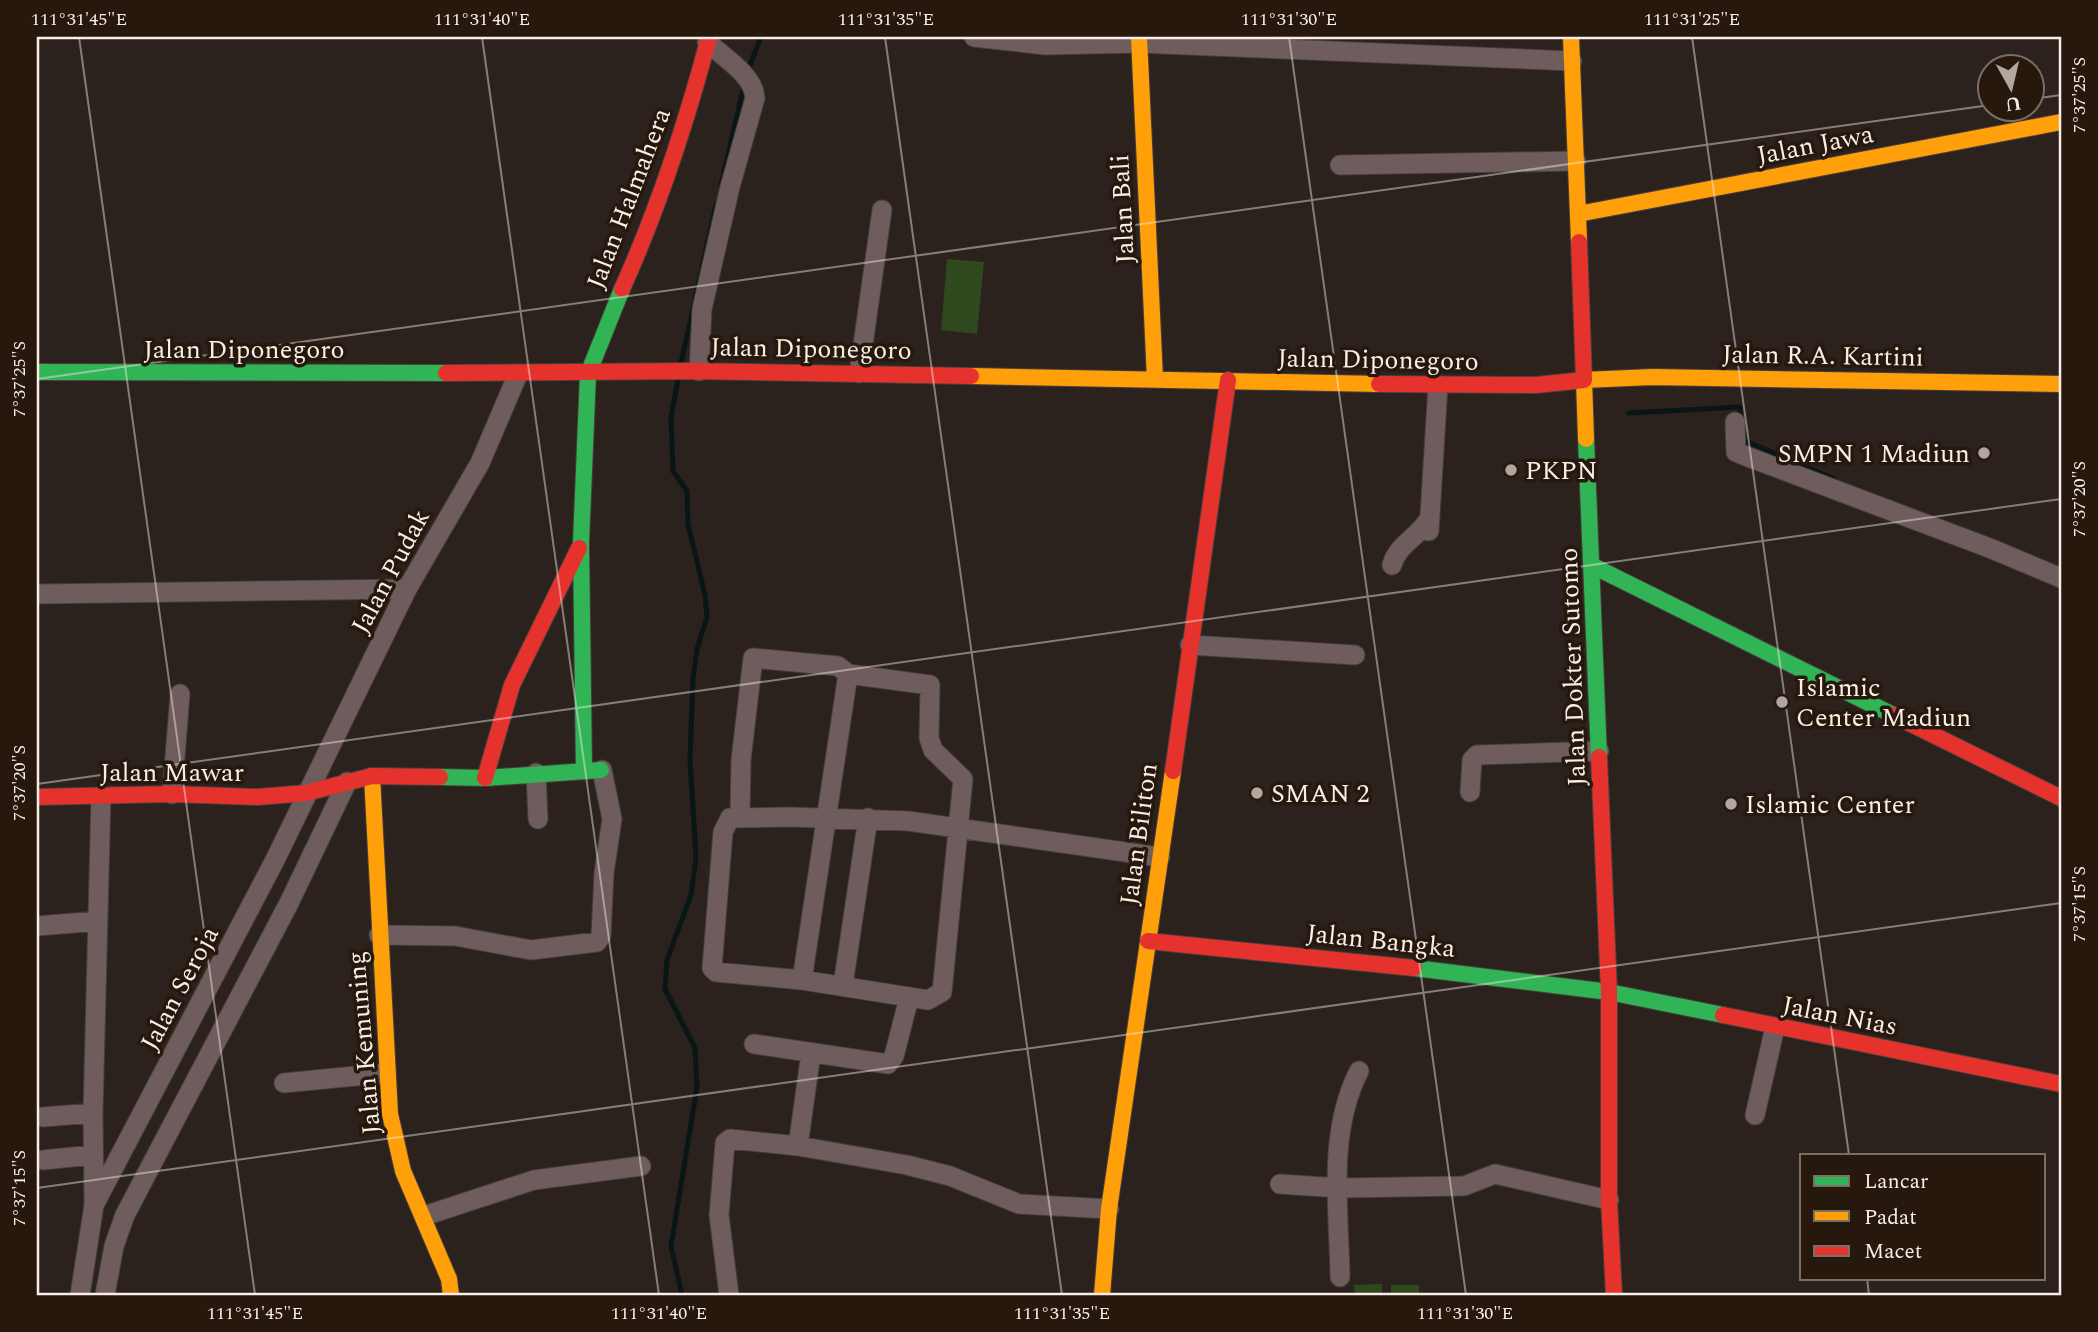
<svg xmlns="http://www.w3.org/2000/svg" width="2098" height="1332" font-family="Spectral,serif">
  <rect width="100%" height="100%" fill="#2b221d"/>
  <!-- green -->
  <path fill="#2f491e" d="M947,259l37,3 -7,72 -36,-4z
    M1382,1284v11h-27l-1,-10z
    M1391,1285h28v10h-28z"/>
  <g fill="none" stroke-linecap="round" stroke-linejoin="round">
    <!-- stream -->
    <path stroke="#091616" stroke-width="5" d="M748,70l13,-33
      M721,185l23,-99
      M681,363l35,-158
      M678,380l-7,37 2,54 14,20 1,33 17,71 2,22 -10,32 -4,29 -3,82 6,98 -5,37 -24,65 -2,29 30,59 2,39 -26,159 11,49
      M1629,413l111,-6v12
      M1741,439l93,40"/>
    <!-- street casing -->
    <g stroke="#473f3a" stroke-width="21">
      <path id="street" d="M974,37l71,8 94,-2 433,18
        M1340,165l236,-4
        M699,371l3,-62 28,-122 25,-89c-1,-23 -32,-41 -48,-56
        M859,373l23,-163
        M1735,422l1,30 7,3 249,94 69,29
        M1429,531l9,-146
        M1392,565c6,-22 27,-27 38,-48
        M37,594l370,-5
        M1190,645l165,10
        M536,773l2,46
        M1470,792l2,-32 5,-5 122,-4
        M172,794l8,-100
        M740,816l1,-56 12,-102 85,8 10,8 82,11 -1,53 4,12 30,29 -21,213 -14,8 -126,-20 46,-306
        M37,926l61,-5
        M379,935l76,1 76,14 66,-8 4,-6 3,-63 8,-54 -10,-49
        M802,980l-86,-8 -4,-4 11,-136 7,-14 60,-1 118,4 252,36
        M843,985l25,-167
        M754,1044l134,20 6,-8 15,-58
        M284,1083l102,-10
        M1755,1115l20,-88
        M43,1117l50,-4
        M798,1146l13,-93
        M43,1160l49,-5
        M1280,1184l59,4 125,-2 31,-12 114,26
        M94,1205l181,-345 132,-271 73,-126 38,-89
        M424,1216l110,-36 107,-14
        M1340,1277c-1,-69 -13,-143 19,-206
        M80,1295l14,-90 -1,-92 8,-317
        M105,1295l9,-49 11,-31 164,-312 58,-121
        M729,1295l-10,-80 6,-72 5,-4 68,7 109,19 43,11 69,28 90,5"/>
    </g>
    <!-- fast casing -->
    <g stroke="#473f3a" stroke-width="18">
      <path id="fast" d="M37,372l409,1
        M1586,439l13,318
        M1593,566l300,149
        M584,770l-3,-227 7,-169 34,-85
        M440,777l45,1 116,-8
        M1414,968l195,24 114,23"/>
    </g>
    <!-- slow casing -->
    <g stroke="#473f3a" stroke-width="18">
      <path id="slow" d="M1139,37l16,342
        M1571,37l8,205
        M1578,214l483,-92
        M971,376l408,8
        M1586,439l-2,-59 68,-3 409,7
        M372,776l18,338 13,57 46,108 2,16
        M1102,1295l7,-86 64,-438"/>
    </g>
    <!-- jam casing -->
    <g stroke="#473f3a" stroke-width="18">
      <path id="jam" d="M622,289c37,-82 64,-165 87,-252
        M446,373l244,-2 281,5
        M1379,384l157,1 48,-5 -5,-138
        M1893,715l168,83
        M1599,757l10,235v208l5,95
        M1173,771l55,-391
        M485,778l27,-93 67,-137
        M37,797l135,-3 86,3 48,-4 66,-17 68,1
        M1148,941l266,27
        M1723,1015l338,69"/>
    </g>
    <!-- street -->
    <use href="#street" stroke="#6e5d5c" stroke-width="19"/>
    <!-- fast -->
    <use href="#fast" stroke="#30b455" stroke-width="16"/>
    <!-- slow -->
    <use href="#slow" stroke="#ff9f0a" stroke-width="16"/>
    <!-- jam -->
    <use href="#jam" stroke="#e5322d" stroke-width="16"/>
  </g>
  <!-- ticks -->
  <path fill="none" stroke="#f9eee7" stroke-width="2" stroke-opacity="0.45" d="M79,37l176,1258M482,37l177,1258M885,37l177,1258M1289,37l177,1258M1692,37l157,1118M2032,99l29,-4M37,379l1953,-274M37,784l2024,-285M37,1188l2024,-285M1867,1278l2,17"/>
  <!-- markers -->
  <g fill="#b1a7a0" stroke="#27180e" stroke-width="2.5">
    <circle cx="1984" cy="453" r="7"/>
    <circle cx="1511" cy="470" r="7"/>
    <circle cx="1782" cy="702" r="7"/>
    <circle cx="1257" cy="793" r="7"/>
    <circle cx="1731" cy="804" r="7"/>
  </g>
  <g text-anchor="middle" stroke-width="7" stroke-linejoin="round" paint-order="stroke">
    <!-- street labels -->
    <g font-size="26" fill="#f9eee7" stroke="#27180e">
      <text transform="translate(1815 144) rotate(-11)" y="9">Jalan Jawa</text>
      <text transform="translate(628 198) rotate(-69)" y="9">Jalan Halmahera</text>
      <text transform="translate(1122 209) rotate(-93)" y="9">Jalan Bali</text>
      <text transform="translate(811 348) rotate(1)" y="9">Jalan Diponegoro</text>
      <text x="244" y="358">Jalan Diponegoro</text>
      <text transform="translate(1823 355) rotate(1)" y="9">Jalan R.A. Kartini</text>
      <text transform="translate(1378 359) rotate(1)" y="9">Jalan Diponegoro</text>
      <text transform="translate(390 571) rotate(-62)" y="9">Jalan Pudak</text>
      <text transform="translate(1572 667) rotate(-92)" y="9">Jalan Dokter Sutomo</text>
      <text x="172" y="781">Jalan Mawar</text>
      <text transform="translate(1138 834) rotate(-82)" y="9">Jalan Biliton</text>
      <text transform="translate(1381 940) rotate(6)" y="9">Jalan Bangka</text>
      <text transform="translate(179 988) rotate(-62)" y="9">Jalan Seroja</text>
      <text transform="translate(1840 1015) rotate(11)" y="9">Jalan Nias</text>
      <text transform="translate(363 1043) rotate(-95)" y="9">Jalan Kemuning</text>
    </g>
    <!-- poi labels -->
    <g font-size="26" fill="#f9eee7" stroke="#27180e" text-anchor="start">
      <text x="1970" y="462" text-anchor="end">SMPN 1 Madiun</text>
      <text x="1525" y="479">PKPN</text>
      <text x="1796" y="696">Islamic<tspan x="1796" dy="30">Center Madiun</tspan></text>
      <text x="1271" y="802">SMAN 2</text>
      <text x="1745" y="813">Islamic Center</text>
    </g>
  </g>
  <!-- border -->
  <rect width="2098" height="1332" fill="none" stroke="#27180e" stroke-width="77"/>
  <!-- legend -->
  <rect x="1800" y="1154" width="245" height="126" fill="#27180e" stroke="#7b6e65" stroke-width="2"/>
  <rect x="1814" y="1176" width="35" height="10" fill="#30b455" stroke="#7b6e65" stroke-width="2"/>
  <text x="1864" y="1188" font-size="21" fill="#f9eee7">Lancar</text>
  <rect x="1814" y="1211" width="35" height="10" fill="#ff9f0a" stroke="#7b6e65" stroke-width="2"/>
  <text x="1864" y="1224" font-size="21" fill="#f9eee7">Padat</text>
  <rect x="1814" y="1246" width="35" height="10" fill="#e5322d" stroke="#7b6e65" stroke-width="2"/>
  <text x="1864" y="1258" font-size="21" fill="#f9eee7">Macet</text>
  <!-- north arrow -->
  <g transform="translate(2011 88) rotate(172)"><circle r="33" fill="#27180e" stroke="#7b6e65" stroke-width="2"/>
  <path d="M0-5L12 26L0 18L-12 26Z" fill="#b1a7a0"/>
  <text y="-10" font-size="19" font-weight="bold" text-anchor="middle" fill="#f9eee7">U</text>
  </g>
  <rect x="38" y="38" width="2022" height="1256" fill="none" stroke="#f9eee7" stroke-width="2.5"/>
  <g font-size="18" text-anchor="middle" fill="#f9eee7">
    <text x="79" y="25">111°31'45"E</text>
    <text x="482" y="25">111°31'40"E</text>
    <text x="886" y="25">111°31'35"E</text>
    <text x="1289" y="25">111°31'30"E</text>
    <text x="1692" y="25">111°31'25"E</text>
    <text transform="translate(2079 95) rotate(-90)" y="6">7°37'25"S</text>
    <text transform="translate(19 379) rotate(-90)" y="6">7°37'25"S</text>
    <text transform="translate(2079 499) rotate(-90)" y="6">7°37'20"S</text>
    <text transform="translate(19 783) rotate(-90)" y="6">7°37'20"S</text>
    <text transform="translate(2079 904) rotate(-90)" y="6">7°37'15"S</text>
    <text transform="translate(19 1188) rotate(-90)" y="6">7°37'15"S</text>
    <text x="255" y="1319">111°31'45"E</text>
    <text x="659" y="1319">111°31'40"E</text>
    <text x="1062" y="1319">111°31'35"E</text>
    <text x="1465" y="1319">111°31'30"E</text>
  </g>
</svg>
